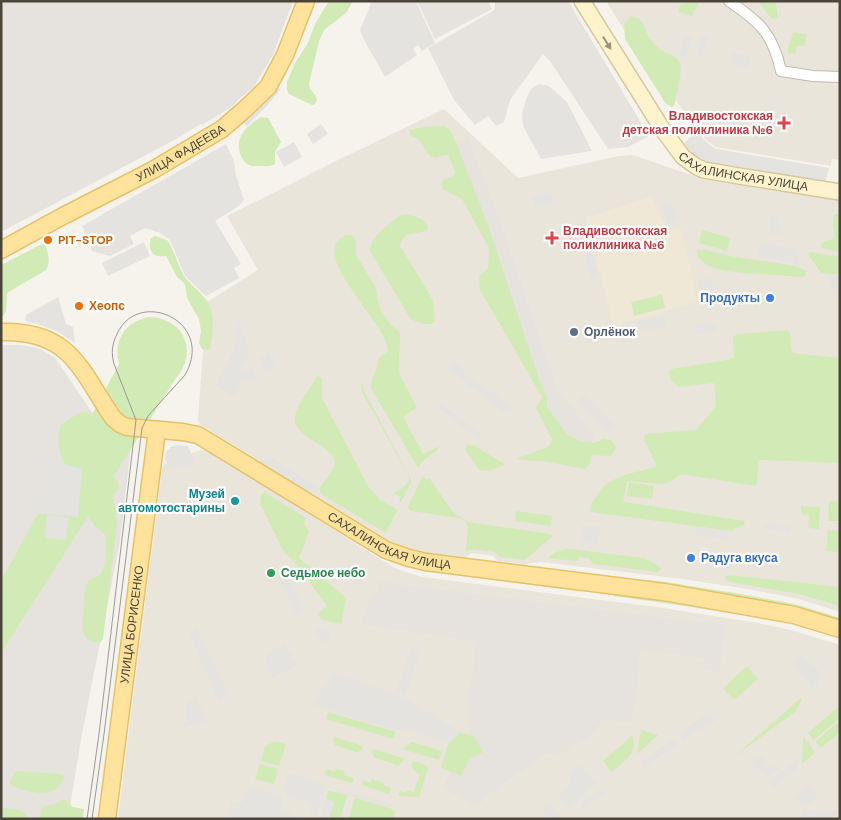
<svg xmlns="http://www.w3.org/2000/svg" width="841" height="820" font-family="'DM Sans',sans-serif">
  <rect width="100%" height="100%" fill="#f6f3ec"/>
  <!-- residential -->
  <path fill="#eae5da" d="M606,1h234v159l-8,-1 -1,7 -115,-19 -10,-7 -73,-96z
    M444,109l74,69 101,-22 14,-1 55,19 85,17 32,3 35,6v412l-41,-13 -57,-11 -60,-9 -141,-17 -16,2 -27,-3 -5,-5 -21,-3 -6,4 -37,-4 -17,-4 -22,-8 -189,-116 -3,-4v-4l9,-115 51,-32 -31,-54 111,-56z
    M204,450l8,3 181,114 13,5 16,5 241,31 95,15 33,7 49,15v174h-722l44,-350 3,-5 32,-13z"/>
  <!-- industrial -->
  <path fill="#e6e2dd" d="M1,1h292l-20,54 -19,32 -25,20 -53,32 -175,93z
    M417,1h71l4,8 -57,30z
    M495,1h73l81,135 -21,11 -20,2 -58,-88 -7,-7 -33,46 -6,22 -8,4 -8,-10 -13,9 -21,-25 -26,-52 65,-37 2,-4z
    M468,138l31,81 58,170 39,48 -8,9 -21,-11 -22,-28 -18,-56 -74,-207z
    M1,345h19l13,2 9,3 14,9 58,86 17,1 -11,95 -38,193 -14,85h-67z
    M585,394l31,32 -7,7 -32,-31z
    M380,582l344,43 -1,20 -4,27 -16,-3 1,-11 -65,-8v21l-3,27 -5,24 -28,-2 -15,18 -30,17 -13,-1 -71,51 -31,-17 26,-54 -1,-42 6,-29 2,-21 -114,-18 7,-25 9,-8z"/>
  <!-- education -->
  <path fill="#efe8d6" d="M652,196l14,30 3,3 11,-1 11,41 6,33 -84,24 -27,-108z"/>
  <!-- green -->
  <path fill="#d2eab5" d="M329,1h24l-7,12 -22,17 -5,11 -10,43c0,7 7,9 8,16l-2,4 -3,1 -23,-11 -2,-4v-8l8,-19 13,-20 7,-19z
    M686,1h14l-8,15 -14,-4 3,-9 4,1z
    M757,1h16l3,3 2,13 -2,2 -5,-1 -8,-11z
    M631,16c17,3 11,14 21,25 3,4 8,9 12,11 6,3 13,4 16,11 3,8 -4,34 -6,43l-2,1 -6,-3 -41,-65 -1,-15z
    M793,32l14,3 -3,11h-7l-2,8 -8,-1z
    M261,117l7,1 13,24 -6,10v12c-6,3 -9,2 -15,2 -2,0 -7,0 -8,0 -12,-3 -16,-20 -11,-30 5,-9 12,-14 20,-19z
    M442,126h3l5,4 7,15 32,83 50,151 8,19v9l19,26 4,3 10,5 14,2 9,-4 8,1 5,7 -4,8 -3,1 -17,-1 -3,10 -4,4 -38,-7 -31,-3 31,-12 4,-3 1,-5 -16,-31c1,-5 5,-6 6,-11l-62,-107 -1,-15 9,-6 1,-21 -27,-49 -18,-9 -3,-6c4,-8 10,-5 15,-11l-8,-18h-3l-10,3c-11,-4 -10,-13 -17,-19 -3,-2 -6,-3 -8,-4v-5c11,-3 21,-4 32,-4z
    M835,214h5v38l-18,-4 -1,-2c4,-9 11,-3 13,-10 2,-8 -4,-13 1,-22z
    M403,215c10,-1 18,3 25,11l-1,4c-12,6 -23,-1 -27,16l30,49 3,7 2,19 -4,3c-7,0 -15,-1 -21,-6l-40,-67c1,-15 18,-26 29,-35z
    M702,230l28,8 -3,13 -28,-8z
    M346,235l7,1 3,5v14l19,31 5,23 11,16 8,6 1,5 -1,32 1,7 17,33 -14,9 20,37 16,-8 -2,4 -14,11 -5,7 -47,-80v-5l9,-26 8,-6c1,-27 -84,-98 -42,-116z
    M155,236l12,4 2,3c6,10 9,22 15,33 5,7 13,13 19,20 14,15 10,34 7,53l-2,1 -6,-1 -3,-6 2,-12 -2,-12 -12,-21 -2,-14 -8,-7 -11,-21c-3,0 -5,1 -8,0 -9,-1 -9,-12 -7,-18z
    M42,244l4,2c2,8 5,16 0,24l-39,23 -1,19 -5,6v-53z
    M699,250h8l23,6 66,10 10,5 -1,5 -4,1c-13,-1 -26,-2 -39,-3 -16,-1 -65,-1 -65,-23z
    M811,252l29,5v17h-11l-8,-1 -12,-17 -1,-3z
    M662,295l3,13 -31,8 -3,-14z
    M150,317c35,2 48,35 26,61l-63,99c13,12 1,12 0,21 -1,6 0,3 2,8 2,6 1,12 2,18l-14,115 -2,3c-22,3 -19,-19 -17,-33 0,-8 1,-16 2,-24l3,-5c3,-2 8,-3 11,-5 7,-7 6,-30 6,-39 -8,-10 -13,-8 -17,-21l-88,138v-72l64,-117c-6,-8 -9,-32 -3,-40l19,-12h5l5,4 28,-52c-6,-25 7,-43 31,-47z
    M788,330c5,6 0,16 5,23l47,5v105l-80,-3 -2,1 -1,22 -2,3 -74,-12 -11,8 -8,2 -34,-3 -1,1 -4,18 2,2 119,19 1,3 -13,7 -141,-19 -1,-2 2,-8 11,-15 6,-5 15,-7 31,-8 1,-2 -12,-26 1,-5 51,-4 20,-24 -2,-23 -35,4c-6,-4 -9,-7 -10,-14l2,-4 62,-10 1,-1 -1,-19 2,-4 3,-1z
    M318,376l4,2v20l47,90 11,12 15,8 2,2 -11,23 -65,-39 -1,-5 1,-3c4,-6 11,-13 13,-20 7,-19 -40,-27 -39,-47 0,-12 13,-28 19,-37l2,-5z
    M363,382l1,9 47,88v3l-10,20h-2l2,-5 -8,-4c8,-4 16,-7 16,-17l-47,-84 -1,-6z
    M468,445h5l32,19c-9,4 -16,9 -26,6l-14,-21z
    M423,475l3,5 3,-2 24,34 15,10 82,12 2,1v2l-26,22 -3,1 -23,-3 -5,-5 -24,-3 -3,2h-2l2,-22 -2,-7 -6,-4 -49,-7 -2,-2 -1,-2z
    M629,482l25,4 -2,13 -25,-3z
    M264,492l42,26 -2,5 5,9 -10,26 47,40 -5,26 -18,-4 -6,-6 10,-8 -35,-47 -8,-6 -24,-50 1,-7z
    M829,501l11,1v19h-12z
    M801,506l19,1 -1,22 -11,-1 1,-13 -8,-1z
    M516,511l36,5 -1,10 -36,-5z
    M828,530l12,1v21l-14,-1z
    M570,549l74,9 8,4 9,6 -3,4 -65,-8 -4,-6 -9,-1 -3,4h-2l-26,-3 -1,-1c7,-5 14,-8 22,-8z
    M395,562l185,27 -1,2 -155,-20z
    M598,575l68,7 75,12 54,10 45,14v4l-243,-45z
    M729,575l111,12v19l-41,-12 -69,-12 -4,-2 -1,-3z
    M612,593l53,5 68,14 -3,1 -66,-10 -51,-7z
    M747,666l11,13 -24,21 -11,-12z
    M801,698l1,1 -6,12 -62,46z
    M838,707l2,3v8l-26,22 -6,-7z
    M328,712l68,20 -3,7 -67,-20z
    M836,724h2l2,2v6l-18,15h-2l-4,-5 1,-2z
    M641,730l17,5 -21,19z
    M460,732l5,2 9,2 9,16 -13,7 -9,17 -20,-8 7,-24z
    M633,735c5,19 -9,27 -22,37l-8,-11z
    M334,737l29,9 -1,5 -2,-1 -1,3 -25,-8 1,-3 -2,-1z
    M803,737l2,1 10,15 -13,11z
    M275,741l11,3 -7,22 -18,-5 4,-15z
    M412,742l30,9 -3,9 -37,-11z
    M373,749l31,9 -1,5h-3l-1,3 -26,-9v-3h-1z
    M413,761l14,4 1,3 -9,29 -21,-1 2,-5 6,2 1,-3 7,2 6,-18 -6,-3v-1l-2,-1 1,-2 -2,-1z
    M260,764l18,5 -4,15 -19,-5z
    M326,769l9,3 1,-3 9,2 -1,4 10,3 -2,5 -27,-8z
    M15,771l46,3 3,2c-6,25 -35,17 -53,9l-1,-3z
    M372,779l12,4v3l7,2 -2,6 -27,-9 1,-5 8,3z
    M328,791h3l16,4 -7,24h-11l5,-17 -8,-3z
    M355,798l35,10 5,4 -1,5 5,2h-50l4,-17z
    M62,800h3l8,7 11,2 -1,10h-43l1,-10 4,-3 11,-2z
    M1,808c10,1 24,0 27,11h-20l-7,-2z"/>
  <!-- parking -->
  <path fill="#e5e3e0" d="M372,1h44l19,42 -13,8 -4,-6 -5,4 4,6 -32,22 -21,-37 -4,-10z
    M702,34l7,2 -6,21 -7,-2z
    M685,36l7,2 -6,20 -7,-2z
    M733,52l18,5 -4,12 -17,-5z
    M539,84l10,2 18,16 25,49 -51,8 -18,-33 -1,-12 4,-15 5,-10z
    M273,85l7,5 -14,17 -19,19 -5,-6z
    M236,94l2,6 -5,6 -31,19 -4,-7z
    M732,112l7,1 -5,24 -7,-2z
    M321,124l7,10 -15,10 -6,-10z
    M697,131l8,10 11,8 113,19 -4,16 -120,-20 -13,-10 -8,-11z
    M294,142l8,15 -18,10 -8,-15z
    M226,144l8,17 2,15 8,24 -5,6 -24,15 26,43 -7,4 5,10 -33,18 -21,-20 -15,-36 -10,-7 -15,-5 -15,8 4,8 -24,12 -18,-5 -10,-25z
    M551,192l3,11 -19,5 -3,-11z
    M672,202l6,19 -11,3 -6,-19z
    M777,214l6,22 -13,-2v-18z
    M585,225l13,52 -7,2 -13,-52z
    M144,242l6,14 -42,20 -6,-13z
    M760,242l35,7 6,16 -45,-9z
    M840,275v24l-6,-7 -1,-5h-3l-1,-11z
    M698,279h15l-1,21 -10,1z
    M58,297l8,27 7,3 2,16 -18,-12 -20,-7 -12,-3 1,-6z
    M664,316l2,10 -26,6 -2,-11z
    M239,321l11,31 -12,20 15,-3 3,11 -13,2 -9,15 -19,-12 19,-35 3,-11 -1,-17z
    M715,322l2,9 -21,3 -1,-9z
    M268,352l9,13 -12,8 -5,-16z
    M455,361l12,15 39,25 6,8 -9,3 -55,-43z
    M441,403l41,31 -4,5 -40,-31z
    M179,445l9,1 8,18 -12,5 -2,-4 -12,5 -5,-11 1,-7 6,-6z
    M271,457l45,29 -5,7 -51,-31z
    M41,458l41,11 -4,48 -45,-4z
    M47,515l22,2 -3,23 -21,-2z
    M765,524l25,2v6l-26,-2z
    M582,525l18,2 -2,17 -18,-2z
    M696,527l33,5 -1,8 -33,-5z
    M285,572l19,38 -8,4 -18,-38z
    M197,628l32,68 -10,5 -31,-69z
    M320,628l12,3 -2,7 -8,5 -8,-13z
    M285,644l12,21 -25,13 -7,-19 3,-7z
    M411,648l9,3 -14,45 -10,-3z
    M801,655l21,18v2l-5,6 2,3 -6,5 -21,-24z
    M333,672l73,26 54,34 -12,12 -39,-15h-7l-6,1 -68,-20 -15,-6z
    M195,696l12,25 -23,6 4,-25z
    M709,712l7,9 -20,11 -12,8 -5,-6z
    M673,739l4,6 -32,22 -4,-5z
    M754,756l11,1v9l15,2 -12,9 -16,-12z
    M528,759l2,5 -41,29 -9,12 -5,-3 16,-23z
    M798,759l-1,11 -6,3 -17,15 -6,-6z
    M579,765l17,19 -27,24 -10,-12 12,-15 -1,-9z
    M289,773l36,12 -10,34h-7l4,-15 -25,-8 -4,-6z
    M808,784l10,11 -10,9 -7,-1 -9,-4z
    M253,786l30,11 -3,12 14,4v2l12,4h-79l4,-17 11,1 2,-7 3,-6z
    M338,789l53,15 -1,4 -53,-16z
    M599,790l8,2 -24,17 -3,-5z
    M326,799l8,3 -5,17h-9z
    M550,802l13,14 -3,3h-10l-8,-10z
    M804,809l10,2h25l-9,8h-30z"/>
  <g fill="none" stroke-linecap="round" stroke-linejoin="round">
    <!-- street casing -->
    <g stroke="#c2bbae" stroke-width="12">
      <path id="street" d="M729,1c31,21 44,33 52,70l32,5 27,1"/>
    </g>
    <!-- secondary casing -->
    <g stroke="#d6c79b" stroke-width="18">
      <g id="secondary">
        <path id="s1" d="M582,1l81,129 20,27 14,10 7,3 35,6 101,16"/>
      </g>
    </g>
    <!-- primary casing -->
    <g stroke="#e6c16a" stroke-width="19">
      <g id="primary">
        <path id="s2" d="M1,250l62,-34 90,-46 69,-41 22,-19 24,-23 17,-32 21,-54"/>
        <path id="s3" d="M1,332c69,-2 79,37 112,86l7,6 7,3 56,5 15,3 188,115 23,8 17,4 238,30 130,23 46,14"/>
        <path id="s4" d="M107,819l50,-389"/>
      </g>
    </g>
    <!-- street -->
    <use href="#street" stroke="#fff" stroke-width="10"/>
    <!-- secondary -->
    <use href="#secondary" stroke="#fff3cd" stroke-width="15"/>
    <!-- primary -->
    <use href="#primary" stroke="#ffe39c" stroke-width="16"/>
    <!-- tram -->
    <path stroke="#9a9a9a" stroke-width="1" d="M87,819l12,-85 37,-314 -22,-56c-3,-11 -2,-20 3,-30 21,-47 99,-13 68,41l-37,41 -6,12 -38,306 -12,85"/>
  </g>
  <!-- one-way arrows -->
  <defs><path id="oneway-solid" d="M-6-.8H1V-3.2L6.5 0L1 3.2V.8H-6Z" transform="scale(1.25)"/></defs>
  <use fill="#9c937c" href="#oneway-solid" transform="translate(607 43) rotate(58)"/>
  <!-- markers -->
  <g fill="#e0444e" stroke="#fff" stroke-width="2">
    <path d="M781.5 115.5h5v5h5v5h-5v5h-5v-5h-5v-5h5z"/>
    <path d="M549.5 230.5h5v5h5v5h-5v5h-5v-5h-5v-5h5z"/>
  </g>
  <g fill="#e8710a" stroke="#fff" stroke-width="2">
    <circle cx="48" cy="240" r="5"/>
    <circle cx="79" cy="306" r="5"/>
  </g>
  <g fill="#3f7fe0" stroke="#fff" stroke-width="2">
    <circle cx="770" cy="298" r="5"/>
    <circle cx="691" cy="558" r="5"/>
  </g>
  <circle fill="#5c6f8a" stroke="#fff" stroke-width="2" cx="574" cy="332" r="5"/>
  <circle fill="#0f9aa8" stroke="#fff" stroke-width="2" cx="235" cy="501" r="5"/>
  <circle fill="#2e9e5b" stroke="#fff" stroke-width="2" cx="271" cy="573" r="5"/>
  <g text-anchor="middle" stroke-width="4.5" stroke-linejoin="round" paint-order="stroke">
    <!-- health labels -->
    <g font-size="12" font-weight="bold" fill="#be3a42" stroke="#fff" text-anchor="end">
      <text x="773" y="120">Владивостокская<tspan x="773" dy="14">детская поликлиника №6</tspan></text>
      <text x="563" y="235" text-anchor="start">Владивостокская<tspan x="563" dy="14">поликлиника №6</tspan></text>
    </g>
    <!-- street labels -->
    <g font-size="12" fill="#4b4439" stroke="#fff">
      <text dy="4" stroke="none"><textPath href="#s2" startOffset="204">УЛИЦА ФАДЕЕВА</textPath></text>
      <text dy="4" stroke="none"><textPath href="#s1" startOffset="249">САХАЛИНСКАЯ УЛИЦА</textPath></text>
      <text dy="4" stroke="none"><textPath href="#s3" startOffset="460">САХАЛИНСКАЯ УЛИЦА</textPath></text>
      <text dy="4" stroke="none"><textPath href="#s4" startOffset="196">УЛИЦА БОРИСЕНКО</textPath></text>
    </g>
    <!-- food labels -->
    <g font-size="12" font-weight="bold" fill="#c56008" stroke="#fff" text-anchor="start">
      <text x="58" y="244">PIT-STOP</text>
      <text x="89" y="310">Хеопс</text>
    </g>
    <!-- shop labels -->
    <g font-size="12" font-weight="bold" fill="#366cbe" stroke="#fff" text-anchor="end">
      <text x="760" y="302">Продукты</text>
      <text x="701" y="562" text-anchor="start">Радуга вкуса</text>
    </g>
    <!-- service labels -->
    <g font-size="12" font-weight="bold" fill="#4e5e75" stroke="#fff" text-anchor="start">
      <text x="584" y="336">Орлёнок</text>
    </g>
    <!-- culture labels -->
    <g font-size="12" font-weight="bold" fill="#0d838f" stroke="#fff" text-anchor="end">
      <text x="225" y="498">Музей<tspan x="225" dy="14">автомотостарины</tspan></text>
    </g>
    <!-- leisure labels -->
    <g font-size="12" font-weight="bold" fill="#27864d" stroke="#fff" text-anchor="start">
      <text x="281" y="577">Седьмое небо</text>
    </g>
  </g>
  <!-- border -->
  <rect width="841" height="820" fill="none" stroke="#4b4439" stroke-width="5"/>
</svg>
